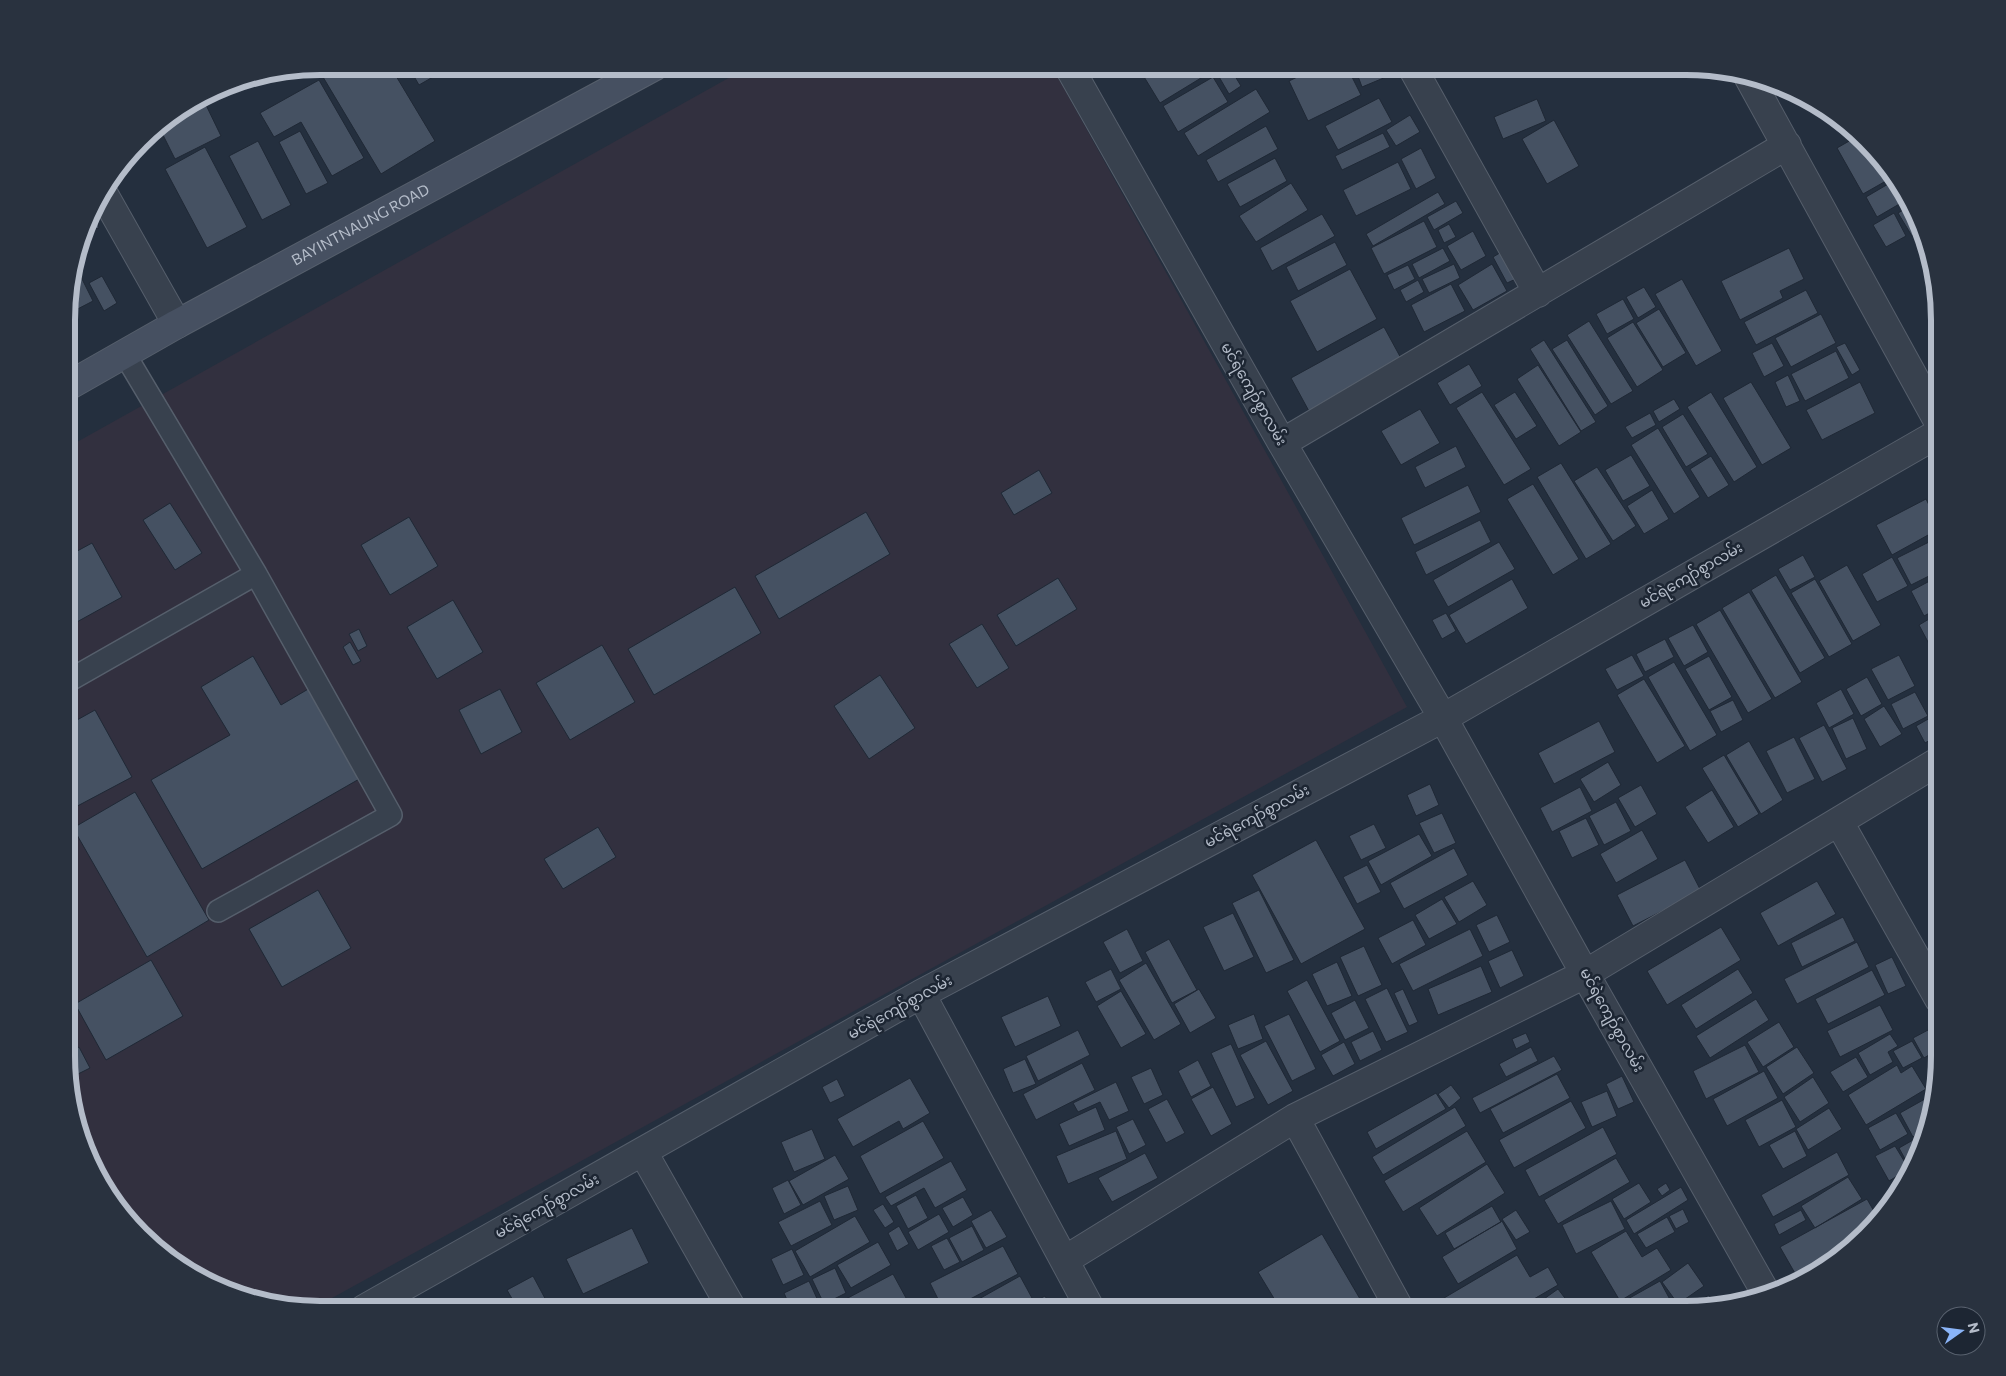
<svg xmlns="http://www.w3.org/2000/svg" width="2006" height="1376" font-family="Commissioner,'Noto Sans Myanmar',sans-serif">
  <rect width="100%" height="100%" fill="#242f3e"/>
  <!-- medical -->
  <path fill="#32303f" d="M750,66l302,1 355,640 -1095,602 -74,-13 -72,-39 -66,-74 -32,-94v-642z"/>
  <!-- building -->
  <path fill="#455162" stroke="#1f2835" d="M328,66h62l45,75 -54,33 -61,-102z
    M408,66h44l-33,19z
    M1138,67h81l-59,36z
    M1318,67h29l14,28 -53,26 -19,-40z
    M1359,67h22l5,10 -24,10 -7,-19z
    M1230,68l11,18 -12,8 -11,-19z
    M1213,77l15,25 -50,30 -15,-26z
    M319,80l45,78 -32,18 -31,-54 -27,15 -14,-24z
    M1256,89l14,23 -72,44 -14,-23z
    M214,91l3,6 -28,14 -2,-3z
    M1379,98l13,24 -54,28 -13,-24z
    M1537,99l9,22 -43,18 -9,-22z
    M206,105l15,31 -46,23 -15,-30z
    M1410,115l10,17 -24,14 -10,-16z
    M1554,120l25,46 -32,18 -25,-45z
    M1266,126l12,23 -60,33 -12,-22z
    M155,128l5,9 -23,12 16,-20z
    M300,131l28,52 -22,11 -27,-52z
    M1383,133l7,14 -48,23 -7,-14z
    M1858,136l19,17 16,24 -30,17 -26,-46z
    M258,141l33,64 -29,15 -33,-64z
    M205,147l42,80 -40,21 -42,-79z
    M1421,148l15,30 -20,11 -15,-30z
    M1275,158l12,23 -47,26 -13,-23z
    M1398,162l13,27 -55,27 -13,-26z
    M1895,180l13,19 -31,18 -11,-20z
    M1291,183l17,27 -52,32 -17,-26z
    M1438,192l7,12 -72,42 -7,-12z
    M1456,201l7,12 -29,17 -7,-13z
    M1912,205l8,26 -8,5 -14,-23z
    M94,206l5,22 -14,3 8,-23z
    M1894,213l12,23 -20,11 -13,-22z
    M1322,214l13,22 -63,35 -12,-23z
    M1424,221l13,26 -53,27 -13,-26z
    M1449,224l7,13 -12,6 -6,-13z
    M1473,231l13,25 -25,14 -14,-24z
    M1335,242l12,23 -49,26 -12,-24z
    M1443,248l7,13 -31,17 -7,-14z
    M1789,248l15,31 -24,12 3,7 -43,22 -19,-39z
    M1503,251l15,27 -11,5 -14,-26z
    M1454,264l6,14 -31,15 -7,-14z
    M1492,264l15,27 -34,19 -15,-25z
    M75,265l18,36 -25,13v-27z
    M1408,265l7,14 -21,11 -7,-15z
    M1350,269l27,50 -60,33 -27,-51z
    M102,276l15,27 -13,8 -15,-28z
    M1682,279l40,72 -26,15 -41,-72z
    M1418,280l6,12 -18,10 -6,-12z
    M1451,284l14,27 -41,21 -13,-27z
    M1644,287l12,20 -18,11 -12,-21z
    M1806,290l12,23 -62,32 -12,-23z
    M1623,299l11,20 -27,15 -11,-20z
    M1659,309l27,44 -23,14 -27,-44z
    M1821,314l15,29 -45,24 -16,-29z
    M1589,321l44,70 -22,13 -44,-69z
    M1633,322l30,48 -26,17 -30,-49z
    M1384,327l19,35 -93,51 -19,-35z
    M1544,340l52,82 -15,9 -51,-82z
    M1567,340l41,66 -13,9 -43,-66z
    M1772,343l12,23 -20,11 -12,-24z
    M1845,343l15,27 -8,5 -16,-28z
    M1836,351l13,27 -44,23 -14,-27z
    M1469,364l13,22 -32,19 -13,-22z
    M1538,365l43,67 -22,14 -42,-67z
    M1788,375l12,26 -14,6 -11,-25z
    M1751,382l40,66 -29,17 -39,-67z
    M1860,382l15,31 -53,27 -16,-30z
    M1482,392l49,77 -27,16 -48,-77z
    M1515,392l22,34 -21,13 -22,-34z
    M1711,392l46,75 -23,15 -47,-75z
    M1674,399l6,10 -21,13 -6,-11z
    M1420,409l20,34 -39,22 -20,-34z
    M1650,413l6,12 -24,13 -7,-11z
    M1683,414l25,40 -22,13 -24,-40z
    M1658,428l42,69 -26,17 -43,-69z
    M1456,446l10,21 -41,21 -10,-21z
    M1631,455l19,31 -27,15 -18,-31z
    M1711,456l18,29 -21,13 -18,-29z
    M1561,463l50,81 -25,15 -49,-82z
    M1597,467l39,59 -23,15 -39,-60z
    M1039,470l13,23 -38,22 -13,-22z
    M1533,484l46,75 -26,16 -46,-76z
    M1468,485l13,27 -67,33 -13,-27z
    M1652,490l17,29 -25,15 -17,-28z
    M1939,492v22l-10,-17z
    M1926,499l13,26v4l-47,26 -16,-30z
    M170,503l32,50 -27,17 -32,-50z
    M866,512l24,42 -111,65 -24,-43z
    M409,517l29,49 -48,29 -29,-50z
    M1480,520l11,22 -65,33 -11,-23z
    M1939,537v34l-28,14 -14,-27z
    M1499,542l16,27 -67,38 -15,-27z
    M92,543l30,54 -47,26 -7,-12v-55z
    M1803,555l12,22 -25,13 -12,-21z
    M1892,557l16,29 -31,16 -15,-28z
    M1847,565l34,60 -28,16 -34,-60z
    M1776,575l49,83 -25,15 -49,-83z
    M1939,576v32l-15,8 -13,-25z
    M1058,578l19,31 -61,37 -19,-31z
    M1512,579l16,29 -62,36 -17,-29z
    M1815,579l37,65 -23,13 -38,-64z
    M735,587l26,46 -107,62 -26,-46z
    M1749,592l53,90 -27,16 -53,-90z
    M453,600l30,52 -46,27 -30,-52z
    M1720,610l52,89 -24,14 -52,-89z
    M1446,613l10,18 -14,8 -10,-19z
    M1939,613v43l-3,1 -17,-32z
    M982,624l27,44 -32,20 -28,-44z
    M1693,625l15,27 -24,14 -16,-28z
    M359,629l8,17 -9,5 -9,-17z
    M1665,639l9,18 -29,15 -9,-18z
    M350,642l11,19 -8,4 -10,-18z
    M602,645l33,57 -65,38 -34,-57z
    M1632,655l12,21 -27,14 -12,-21z
    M1899,655l16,31 -27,14 -17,-31z
    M253,656l28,49 29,-17 51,90 -159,91 -51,-89 79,-45 -29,-48z
    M1709,656l23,41 -23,13 -24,-41z
    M1674,662l43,73 -27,16 -42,-74z
    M880,675l35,53 -46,31 -35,-53z
    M1867,677l15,27 -21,12 -15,-27z
    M1644,679l41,67 -28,17 -40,-68z
    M500,689l22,43 -41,22 -22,-44z
    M1841,689l13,25 -25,14 -13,-25z
    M1915,692l13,24 -25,13 -12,-25z
    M1733,700l10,20 -22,12 -11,-21z
    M1884,706l18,28 -22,13 -16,-28z
    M95,710l37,67 -64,34v-86z
    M1853,718l14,31 -21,10 -14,-31z
    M1930,718l9,17 -14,8 -9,-17z
    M1599,721l16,31 -61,32 -16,-31z
    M1824,725l23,44 -25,13 -23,-44z
    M1794,737l21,42 -28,14 -21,-42z
    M1749,741l34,59 -22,14 -35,-59z
    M1724,755l35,59 -21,13 -36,-59z
    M1608,762l13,23 -27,17 -14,-23z
    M1430,784l9,21 -23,11 -9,-21z
    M1641,785l16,29 -22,13 -17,-29z
    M1580,787l12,24 -40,21 -12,-24z
    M1712,790l22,37 -26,16 -23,-36z
    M135,792l74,128 -62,37 -74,-129z
    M1616,802l15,29 -27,14 -15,-29z
    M1442,813l14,30 -22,10 -15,-30z
    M1586,818l13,27 -27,13 -13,-27z
    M1374,824l12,24 -25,12 -12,-24z
    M598,827l18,30 -53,32 -19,-30z
    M1642,830l16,29 -42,24 -16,-29z
    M1419,834l13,22 -51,29 -13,-24z
    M1316,840l49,89 -64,35 -49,-89z
    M1454,848l14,27 -64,34 -14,-26z
    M1685,860l16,31 -68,35 -16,-31z
    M1367,865l14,27 -24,12 -14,-27z
    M1473,881l14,24 -28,17 -15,-25z
    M1817,881l19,33 -58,32 -18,-33z
    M318,890l33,58 -69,39 -33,-58z
    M1259,890l35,70 -28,13 -34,-70z
    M1442,899l15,25 -28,15 -14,-24z
    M1233,913l21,44 -30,14 -21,-44z
    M1497,915l13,27 -21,10 -13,-27z
    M1843,917l12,24 -53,26 -11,-24z
    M1413,920l13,25 -34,19 -14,-26z
    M1721,927l20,33 -74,45 -20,-34z
    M1127,929l16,32 -23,12 -17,-31z
    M1470,929l13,27 -70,35 -14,-27z
    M1169,939l28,51 -25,13 -27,-51z
    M1857,942l12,25 -72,37 -13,-25z
    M1364,946l18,39 -24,11 -18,-39z
    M1512,950l12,26 -24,12 -12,-27z
    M1892,957l14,29 -18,8 -13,-29z
    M151,960l32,56 -77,44 -31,-56z
    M1337,962l15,34 -25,10 -15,-32z
    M1146,963l35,61 -27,16 -35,-60z
    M1481,966l11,26 -54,23 -10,-26z
    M1111,969l10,20 -25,13 -11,-20z
    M1738,969l15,24 -57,36 -15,-24z
    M1872,970l13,25 -57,29 -13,-25z
    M1307,980l33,61 -20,11 -33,-61z
    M1387,988l21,44 -22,10 -21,-43z
    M1199,989l17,29 -26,15 -16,-29z
    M1403,989l15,33 -9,4 -15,-33z
    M1121,991l25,43 -25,14 -24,-42z
    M1048,996l13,30 -46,21 -14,-30z
    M1756,999l13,21 -59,38 -14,-22z
    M1355,1000l14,28 -24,12 -14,-27z
    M1880,1005l13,25 -53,27 -13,-26z
    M1254,1014l9,25 -25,10 -10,-24z
    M1289,1014l27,55 -24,12 -28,-55z
    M1779,1022l15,25 -31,20 -16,-25z
    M1078,1030l12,25 -52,26 -12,-25z
    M1928,1030l11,19 -15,9 -11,-20z
    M1373,1031l9,19 -22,11 -9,-19z
    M1526,1033l4,9 -14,7 -4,-10z
    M1890,1034l8,12 -10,6 5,10 -23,13 -12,-22z
    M1266,1041l27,50 -25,14 -28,-50z
    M1912,1041l10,17 -19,10 -10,-17z
    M1344,1042l11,22 -22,12 -12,-21z
    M1231,1044l24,54 -19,9 -25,-54z
    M1745,1045l14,27 -53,27 -13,-28z
    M79,1047l11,21 -22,11v-26z
    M1531,1047l7,14 -32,16 -7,-13z
    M1797,1047l17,26 -31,21 -17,-27z
    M1554,1056l8,14 -82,43 -8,-15z
    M1856,1057l12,20 -25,15 -13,-20z
    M1025,1059l11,25 -23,9 -10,-24z
    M1198,1060l13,26 -20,11 -13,-26z
    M1082,1063l13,27 -59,30 -13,-26z
    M1897,1065l4,8 11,-7 14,23 -60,36 -18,-30z
    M1151,1068l12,27 -19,9 -13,-27z
    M1764,1071l14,27 -51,28 -14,-27z
    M1557,1074l13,24 -67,35 -13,-24z
    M1622,1076l12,26 -16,7 -12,-25z
    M1813,1077l16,26 -29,19 -16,-25z
    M910,1078l20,35 -27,16 -4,-8 -46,26 -16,-28z
    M837,1079l8,17 -15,7 -8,-16z
    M1116,1082l13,29 -20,9 -9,-18 -22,10 -5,-9z
    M1451,1085l10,13 -12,10 -11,-14z
    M1213,1087l19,37 -21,12 -20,-37z
    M1607,1091l10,25 -25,11 -11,-25z
    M1436,1093l10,16 -70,40 -9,-17z
    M1932,1095l2,4 -6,29 -15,9 -13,-24z
    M1167,1099l18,34 -19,10 -18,-34z
    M1782,1100l14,27 -37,20 -14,-27z
    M1571,1101l15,27 -72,40 -15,-28z
    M1096,1107l9,23 -36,16 -10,-22z
    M1455,1107l11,19 -83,49 -11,-18z
    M1829,1108l13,21 -34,21 -12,-21z
    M1896,1113l12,21 -28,16 -12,-22z
    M1133,1119l13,26 -17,9 -13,-27z
    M923,1121l21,37 -64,36 -20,-38z
    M1603,1127l14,27 -78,43 -14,-27z
    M812,1129l13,30 -31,13 -13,-30z
    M1116,1131l11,28 -59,25 -12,-28z
    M1467,1131l19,31 -83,50 -19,-31z
    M1795,1131l12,25 -24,13 -14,-24z
    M1927,1132l-1,6 -16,30 -11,-20z
    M1895,1146l14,23 -20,12 -14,-25z
    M1837,1152l12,23 -76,42 -12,-22z
    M1145,1153l13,25 -46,24 -14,-24z
    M835,1155l14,24 -46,26 -14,-24z
    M1616,1158l14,24 -72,42 -14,-24z
    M951,1161l16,29 -32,18 -11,-20 -33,18 -6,-9z
    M1487,1164l18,29 -68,43 -18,-28z
    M1848,1177l14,22 -47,29 -14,-22z
    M788,1180l13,25 -17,9 -12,-26z
    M1639,1183l12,19 -27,17 -12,-20z
    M1666,1183l4,7 -8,6 -5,-7z
    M848,1186l10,24 -24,10 -10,-24z
    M1681,1187l7,13 -54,34 -8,-14z
    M916,1195l12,23 -20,11 -12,-23z
    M963,1197l10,18 -20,12 -11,-19z
    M1867,1199l12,21 -19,20 -64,35 -16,-28z
    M820,1201l12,24 -41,21 -13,-24z
    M1611,1201l14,28 -49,25 -14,-29z
    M883,1204l11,18 -9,6 -12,-18z
    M1492,1206l9,16 -47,27 -9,-16z
    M1683,1209l6,13 -13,7 -7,-13z
    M991,1210l16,27 -21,11 -15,-27z
    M1516,1210l14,22 -14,8 -14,-21z
    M1801,1210l5,10 -27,15 -5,-11z
    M939,1214l10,18 -31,18 -10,-18z
    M855,1216l15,26 -60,35 -15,-26z
    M1667,1217l8,15 -29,16 -9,-14z
    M1502,1221l15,28 -59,35 -16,-27z
    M899,1226l10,18 -12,7 -9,-18z
    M972,1226l12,24 -22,12 -13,-24z
    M632,1228l17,35 -66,31 -17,-35z
    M1626,1231l16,26 15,-9 14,22 -51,31 -29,-49z
    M1322,1234l41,70 -10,6h-72l-23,-38z
    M947,1238l13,24 -16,8 -13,-24z
    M878,1242l13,23 -40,23 -14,-23z
    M1003,1246l15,28 -67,35h-8l-13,-26z
    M1852,1248l-40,26 -2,-4z
    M792,1249l12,26 -21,10 -12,-26z
    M1517,1255l13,22 18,-10 10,18 -43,25h-64l-7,-12z
    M1688,1263l16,23 -26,18 -16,-22z
    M835,1268l11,25 -22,11 -12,-25z
    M893,1274l19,35h-82l-1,-1z
    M533,1276l15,28 -10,5h-20l-11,-19z
    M1020,1276l12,22 -20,11h-51z
    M809,1281l10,22 -13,6h-15l-7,-16z
    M1660,1281l14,26 -6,3h-60z
    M1558,1289l16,21h-37l-3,-4z
    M1709,1295l6,11 -32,4z
    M1045,1296l8,14 -25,-1 -2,-3z
    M508,1299l5,10h-26z"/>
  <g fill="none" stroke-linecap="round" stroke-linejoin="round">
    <!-- lane casing -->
    <g stroke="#565f6c" stroke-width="24">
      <path id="lane" d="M124,353l132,221 135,241 -173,96
        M68,681l188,-107"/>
    </g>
    <!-- street casing -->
    <g stroke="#565f6c" stroke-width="30">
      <path id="street" d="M1069,67l213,376 161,275 142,256 182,321
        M1412,67l126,226
        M1748,76l191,347
        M103,193l74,131
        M1282,443l505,-298
        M1839,822l100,177
        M921,994l170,316
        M1295,1118l105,192
        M643,1152l89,157
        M1065,1260l230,-142 290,-144 354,-213
        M364,1309l557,-315 522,-276 496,-285"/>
    </g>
    <!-- secondary casing -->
    <g stroke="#565f6c" stroke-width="30">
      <g id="secondary">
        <path id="s1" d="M68,386l109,-62 478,-258"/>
      </g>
    </g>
    <!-- lane -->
    <use href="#lane" stroke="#38414e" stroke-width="21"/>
    <!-- street -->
    <use href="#street" stroke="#38414e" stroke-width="28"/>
    <!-- secondary -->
    <use href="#secondary" stroke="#465061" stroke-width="28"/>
  </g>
  <g text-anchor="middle" stroke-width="5" stroke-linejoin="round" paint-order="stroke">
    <!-- street labels -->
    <g font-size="15" fill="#b4bcc9" stroke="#1d2633">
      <text dy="5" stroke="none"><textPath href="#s1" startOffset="334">BAYINTNAUNG ROAD</textPath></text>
      <text transform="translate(1254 394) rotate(60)" y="5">မင်ရဲကျော်စွာလမ်း</text>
      <text transform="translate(1691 575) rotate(-30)" y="5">မင်ရဲကျော်စွာလမ်း</text>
      <text transform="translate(1257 816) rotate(-28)" y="5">မင်ရဲကျော်စွာလမ်း</text>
      <text transform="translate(900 1007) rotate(-29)" y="5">မင်ရဲကျော်စွာလမ်း</text>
      <text transform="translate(1612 1020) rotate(61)" y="5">မင်ရဲကျော်စွာလမ်း</text>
      <text transform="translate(547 1206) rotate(-29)" y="5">မင်ရဲကျော်စွာလမ်း</text>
    </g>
  </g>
  <!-- crop -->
  <path d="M0 0H2006V1376H0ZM320 75H1686A245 245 0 0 1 1931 320V1056A245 245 0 0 1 1686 1301H320A245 245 0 0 1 75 1056V320A245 245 0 0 1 320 75Z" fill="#29323f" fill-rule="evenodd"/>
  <path fill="none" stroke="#b4bcc9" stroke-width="6" d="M320 75H1686A245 245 0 0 1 1931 320V1056A245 245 0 0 1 1686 1301H320A245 245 0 0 1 75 1056V320A245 245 0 0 1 320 75Z"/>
  <!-- north arrow -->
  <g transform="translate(1961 1331) rotate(76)"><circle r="24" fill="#1d2633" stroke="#59626f"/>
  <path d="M0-4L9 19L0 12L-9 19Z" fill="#8ab4f8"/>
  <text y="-8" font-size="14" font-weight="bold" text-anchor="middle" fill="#b4bcc9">N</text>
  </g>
</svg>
